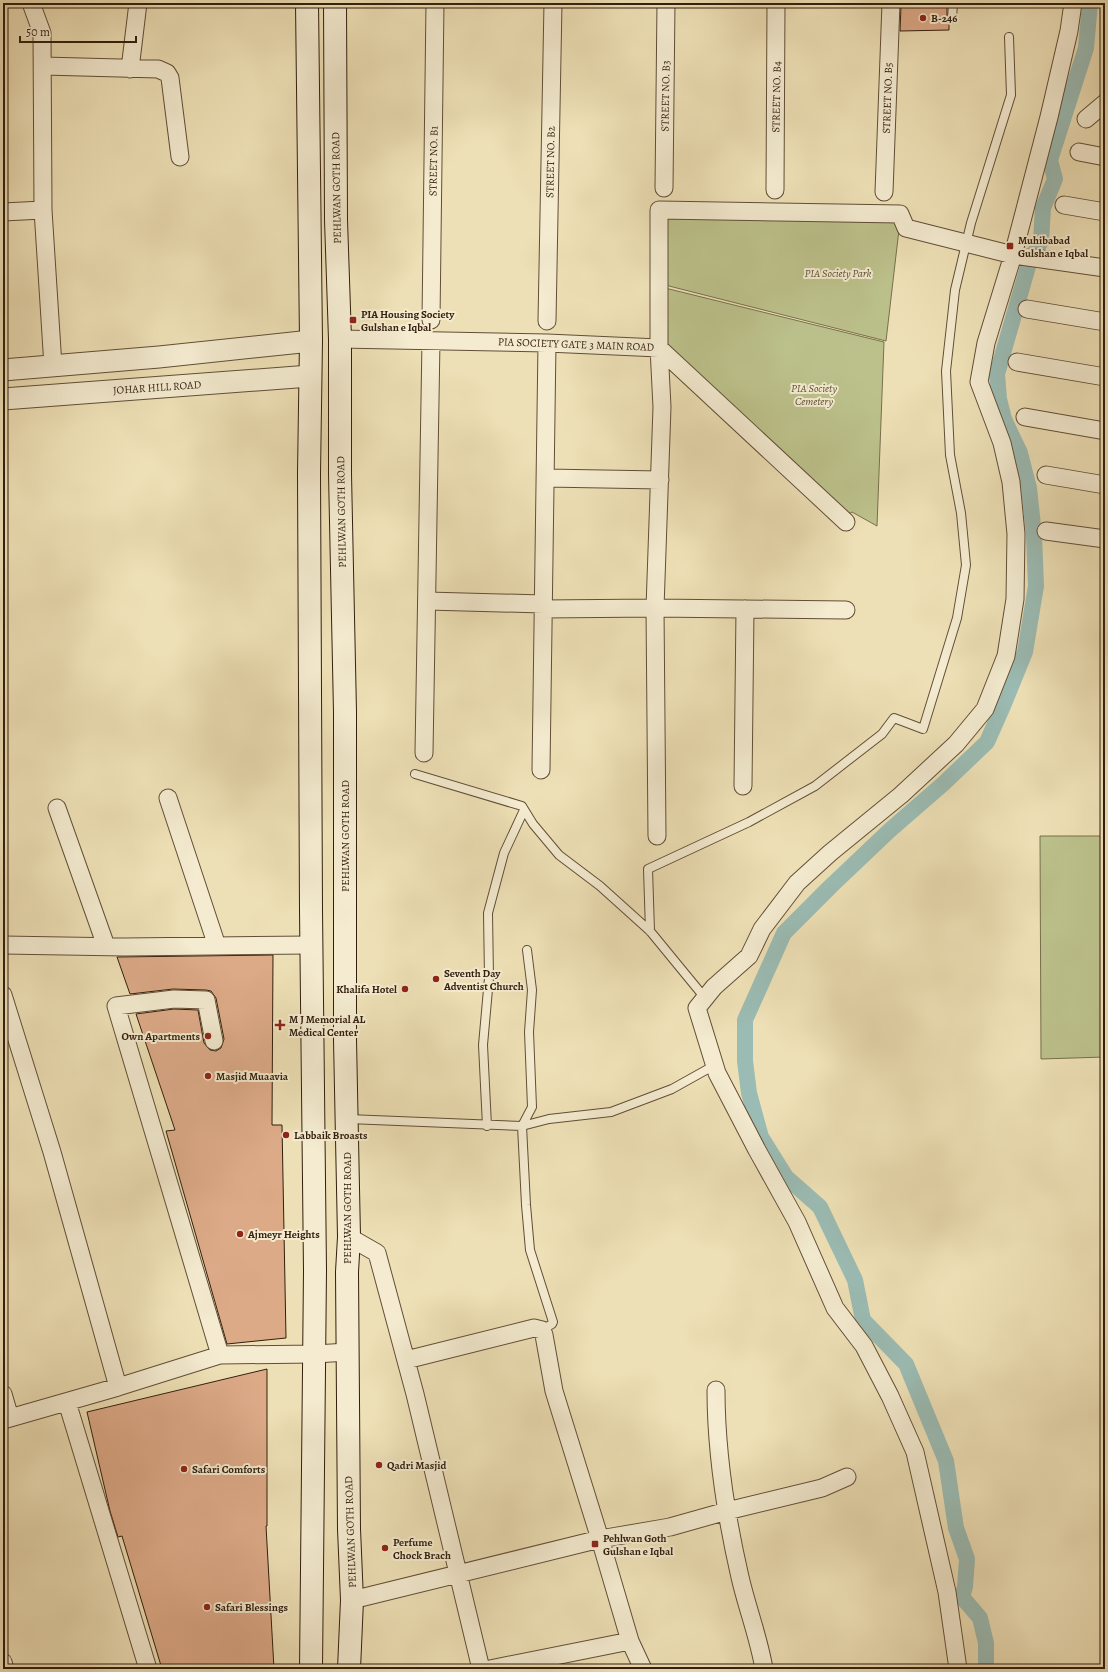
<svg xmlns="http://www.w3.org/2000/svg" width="1108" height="1672" font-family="Alegreya,serif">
  <rect width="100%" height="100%" fill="#eee0b6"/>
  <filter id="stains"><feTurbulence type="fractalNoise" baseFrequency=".005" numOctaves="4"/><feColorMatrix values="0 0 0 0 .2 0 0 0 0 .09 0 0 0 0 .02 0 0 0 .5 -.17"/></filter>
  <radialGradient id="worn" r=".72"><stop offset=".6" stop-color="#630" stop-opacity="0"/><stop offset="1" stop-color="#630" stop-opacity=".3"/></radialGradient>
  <!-- green -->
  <path fill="#bcc18b" stroke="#77704c" d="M666,216l234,5 -14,120 -221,-56z
    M665,288l219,54 -7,184 -25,-14 -5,3 -189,-168z
    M1040,836h65v221l-64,2z"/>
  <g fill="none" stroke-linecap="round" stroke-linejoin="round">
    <!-- canal -->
    <path stroke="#9bbcb4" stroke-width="16" d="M986,1669v-26l-6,-25 -18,-21 3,-10 2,-28 -11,-31 -10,-67 -40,-97 -43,-44 -8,-40 -35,-73 -34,-30 -25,-40 -12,-44 -4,-32v-41l39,-87 47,-47 59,-56 53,-46 44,-42 16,-36 22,-54 11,-66 -2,-51 -5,-47 -9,-35 -16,-34 -5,-20 -2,-25 32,-111 12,-22 2,-33 12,-29 -5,-19 36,-112 4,-45"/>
  </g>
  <!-- building -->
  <path fill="#da8" stroke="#321e0d" d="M947,5v14l2,5v6l-49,1 1,-25z
    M273,955l-1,170h10l4,213 -59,6 -61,-213 9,-1 -39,-116 38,-5 24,1 6,33 6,7 6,1 5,-3 3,-9 -8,-41 -5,-7 -5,-1 -33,-1 -43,5 -13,-37z
    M267,1369v157h-1l8,143h-112l-40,-133 -4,1 -8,-26 -23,-99z"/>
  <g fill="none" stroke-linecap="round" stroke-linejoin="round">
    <!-- service casing -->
    <g stroke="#614e37" stroke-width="10">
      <path id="service" d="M952,19l1,-16
        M415,774l107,32 11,18 26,31 41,31 50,45 55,67
        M650,931l-2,-62 101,-47 66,-36 67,-52 12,-16 29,11 34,-111 9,-53 -5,-52 -11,-58 -4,-84 9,-81 16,-67 40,-128 -2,-58
        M527,950l5,40 -3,42 3,75 -10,19 4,79 4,45 23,72 -1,2 -10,6
        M348,1119l174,7 27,-7 62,-7 61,-23 43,-24
        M487,1126l-4,-81 6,-67 -1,-65 16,-60 20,-43"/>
    </g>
    <!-- minor casing -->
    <g stroke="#614e37" stroke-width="19">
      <path id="minor" d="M31,3l11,30 1,177 10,156
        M43,66l115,3 9,4 3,5 10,79
        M130,69l8,-66
        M1086,119l19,-16
        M1079,152l26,5
        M664,188l2,-185
        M775,190l1,-187
        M884,192l7,-189
        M1064,205l41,7
        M3,212l40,-2
        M1027,309l78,13
        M431,320l4,-317
        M547,321l6,-318
        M340,339l207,4 112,5
        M659,348l187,174
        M1017,362l88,15
        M1025,417l80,14
        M1046,475l59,10
        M546,478l114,2
        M1046,531l59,8
        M427,601l116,3
        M543,609l112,-1 191,2
        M424,753l7,-412
        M541,770l6,-427
        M743,786l2,-177
        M168,798l49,148
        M57,808l49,138
        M657,836l-2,-228 7,-201 -3,-59v-138l241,4 6,14 107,27 92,13
        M3,945l122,2 186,-2
        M3,995l49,157 66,235
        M349,1237l28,16 38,141 66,275
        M220,1355l95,-1 33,-2
        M406,1360l128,-32 8,2 2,5 10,56 46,148 30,102 13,28
        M716,1390c0,63 10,126 24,187 7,31 19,61 24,92
        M3,1394l7,24
        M67,1402l81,267
        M3,1420l115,-33 102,-32 -104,-349 58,-7 32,1 8,41
        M352,1600l248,-61 70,-12 57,-16 95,-23 25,-11
        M3,1662l2,7
        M490,1669l140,-28
        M958,1669l-11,-77 -32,-140 -25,-56 -26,-50 -29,-38 -38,-86 -40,-72 -40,-77 -20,-65 17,-21 35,-31 13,-27 35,-46 33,-30 71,-58 55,-51 29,-35 21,-53 9,-57 1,-65 -5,-52 -9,-39 -23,-61 7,-39 27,-88 36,-138 20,-86 4,-28"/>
    </g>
    <!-- tertiary casing -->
    <g stroke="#614e37" stroke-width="23">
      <path id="tertiary" d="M3,370l156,-13 152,-16
        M3,399l307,-23"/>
    </g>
    <!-- secondary casing -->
    <g stroke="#321e0d" stroke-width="24">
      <path id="secondary" d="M307,3l4,338 -2,132 2,437 4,360 -4,399
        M335,3l1,217 4,119v135l5,238v328l4,197 -2,35 2,257 3,71 -3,69"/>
    </g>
    <!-- service -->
    <use href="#service" stroke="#f4ebd0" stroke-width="8"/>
    <!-- minor -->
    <use href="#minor" stroke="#f4ebd0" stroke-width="17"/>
    <!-- tertiary -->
    <use href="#tertiary" stroke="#f4ebd0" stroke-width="21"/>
    <!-- secondary -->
    <use href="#secondary" stroke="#f4ebd0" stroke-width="22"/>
  </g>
  <!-- markers -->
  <g fill="#8f2418" stroke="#f4ebd0" stroke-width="1.5">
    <circle cx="923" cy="18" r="4"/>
    <rect x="1006" y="242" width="8" height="8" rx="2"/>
    <rect x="349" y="316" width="8" height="8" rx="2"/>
    <circle cx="436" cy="979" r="4"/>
    <circle cx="405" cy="989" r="4"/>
    <path d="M278 1019h4v4h4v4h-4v4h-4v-4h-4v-4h4z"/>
    <circle cx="208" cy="1036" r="4"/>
    <circle cx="208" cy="1076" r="4"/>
    <circle cx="286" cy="1135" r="4"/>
    <circle cx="240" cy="1234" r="4"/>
    <circle cx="379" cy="1465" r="4"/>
    <circle cx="184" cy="1469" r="4"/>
    <rect x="591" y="1540" width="8" height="8" rx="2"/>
    <circle cx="385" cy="1548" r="4"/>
    <circle cx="207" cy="1607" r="4"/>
  </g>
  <g text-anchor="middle" stroke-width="4" stroke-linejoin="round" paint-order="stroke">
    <!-- poi labels -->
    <g font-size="11" font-weight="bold" fill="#321e0d" stroke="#f4ebd0" text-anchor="start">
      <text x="931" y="22">B-246</text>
      <text x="1018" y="244">Muhibabad<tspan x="1018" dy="13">Gulshan e Iqbal</tspan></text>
      <text x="361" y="318">PIA Housing Society<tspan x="361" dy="13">Gulshan e Iqbal</tspan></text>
      <text x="444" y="977">Seventh Day<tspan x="444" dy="13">Adventist Church</tspan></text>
      <text x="397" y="993" text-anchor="end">Khalifa Hotel</text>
      <text x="289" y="1023">M J Memorial AL<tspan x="289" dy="13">Medical Center</tspan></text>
      <text x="200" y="1040" text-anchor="end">Own Apartments</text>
      <text x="216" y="1080">Masjid Muaavia</text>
      <text x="294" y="1139">Labbaik Broasts</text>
      <text x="248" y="1238">Ajmeyr Heights</text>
      <text x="387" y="1469">Qadri Masjid</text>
      <text x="192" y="1473">Safari Comforts</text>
      <text x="603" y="1542">Pehlwan Goth<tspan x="603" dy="13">Gulshan e Iqbal</tspan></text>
      <text x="393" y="1546">Perfume<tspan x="393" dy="13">Chock Brach</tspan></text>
      <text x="215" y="1611">Safari Blessings</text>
    </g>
    <!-- street labels -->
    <g font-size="11" fill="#321e0d" stroke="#f4ebd0">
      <text transform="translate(665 96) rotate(-89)" y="4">STREET NO. B3</text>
      <text transform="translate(776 97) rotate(-89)" y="4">STREET NO. B4</text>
      <text transform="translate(887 98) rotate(-88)" y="4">STREET NO. B5</text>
      <text transform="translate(433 161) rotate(-89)" y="4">STREET NO. B1</text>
      <text transform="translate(550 162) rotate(-89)" y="4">STREET NO. B2</text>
      <text transform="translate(336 188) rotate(-91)" y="4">PEHLWAN GOTH ROAD</text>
      <text transform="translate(576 344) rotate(2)" y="4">PIA SOCIETY GATE 3 MAIN ROAD</text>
      <text transform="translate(157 387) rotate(-4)" y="4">JOHAR HILL ROAD</text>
      <text transform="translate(341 512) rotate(-91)" y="4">PEHLWAN GOTH ROAD</text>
      <text transform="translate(345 836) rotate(-90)" y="4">PEHLWAN GOTH ROAD</text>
      <text transform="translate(347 1208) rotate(-90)" y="4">PEHLWAN GOTH ROAD</text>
      <text transform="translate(350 1532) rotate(-92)" y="4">PEHLWAN GOTH ROAD</text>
    </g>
    <!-- park labels -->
    <g font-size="11" font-style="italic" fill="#5b4f33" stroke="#f4ebd0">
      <text x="838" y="277">PIA Society Park</text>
      <text x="814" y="392">PIA Society<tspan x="814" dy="13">Cemetery</tspan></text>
    </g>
  </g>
  <!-- margin -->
  <rect width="1108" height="1672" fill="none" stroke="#eee0b6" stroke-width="16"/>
  <rect x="4" y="4" width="1100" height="1664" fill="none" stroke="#321e0d" stroke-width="2"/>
  <rect x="8" y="8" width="1092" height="1656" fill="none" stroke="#321e0d"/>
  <!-- scale -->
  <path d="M20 36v6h116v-6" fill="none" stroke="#321e0d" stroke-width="2"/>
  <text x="26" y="36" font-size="12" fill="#321e0d" stroke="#f4ebd0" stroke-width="3" paint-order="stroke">50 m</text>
  <rect width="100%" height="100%" filter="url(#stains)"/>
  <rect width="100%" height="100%" fill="url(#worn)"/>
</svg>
